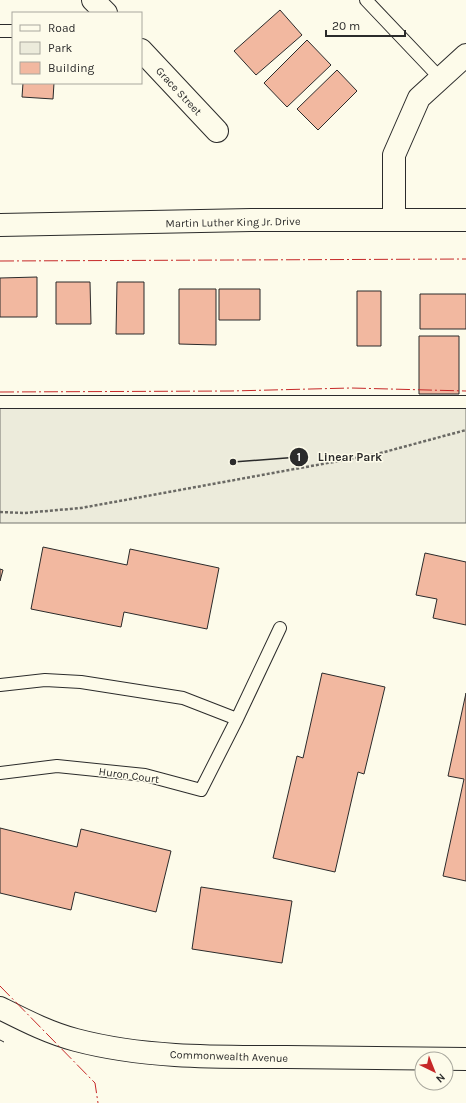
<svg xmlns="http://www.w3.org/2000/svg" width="466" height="1103" font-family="Karla,sans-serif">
  <rect width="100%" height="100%" fill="#fdfbea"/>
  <!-- green -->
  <path fill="#ecebdb" stroke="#74746e" d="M0,402h466v121h-466z"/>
  <!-- building -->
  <path fill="#f2b8a0" stroke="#2b2b2b" d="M280,10l22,25 -46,40 -22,-24z
    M307,40l24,25 -44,42 -23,-24z
    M337,70l20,21 -39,39 -21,-21z
    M23,83h31l-1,16 -31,-2z
    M37,277v40h-37v-39z
    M56,282h34l1,42h-35z
    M117,282h27v52h-28z
    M179,289h37v56l-37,-1z
    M219,289h41v31h-41z
    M357,291h24v55h-24z
    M420,294h46v35h-46z
    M419,336h40v58h-40z
    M43,547l84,18 3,-16 89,19 -12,61 -83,-17 -3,15 -90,-18z
    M425,553l41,9v63l-33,-7 4,-19 -21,-4z
    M0,569l3,1 -3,11z
    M322,673l63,14 -21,87 -6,-2 -23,100 -62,-14 24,-102 6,2z
    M466,693v188l-23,-5 21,-97 -16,-3z
    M0,828l77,19 4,-18 90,22 -15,61 -81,-20 -4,18 -71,-17z
    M201,887l91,14 -10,62 -90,-14z"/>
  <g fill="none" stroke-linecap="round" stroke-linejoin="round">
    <!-- lane casing -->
    <g stroke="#2b2b2b" stroke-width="14">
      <path id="lane" d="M366,0l75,79
        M0,31h13
        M0,402h466
        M0,685l45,-5 36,2 102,16 54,21
        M0,773l57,-7 88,9 56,15 36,-71 43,-91"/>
    </g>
    <!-- street casing -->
    <g stroke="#2b2b2b" stroke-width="24">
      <path id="street" d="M93,0l13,13
        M141,50l76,81
        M394,220v-65l25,-57 47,-43
        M0,1008c24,12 49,25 76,32 68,18 140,17 211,17 60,1 119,1 179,2"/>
    </g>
    <!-- secondary casing -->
    <g stroke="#2b2b2b" stroke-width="24">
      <path id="secondary" d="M0,225l251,-5h215"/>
    </g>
    <!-- path -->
    <path stroke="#6a6964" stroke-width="2.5" stroke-dasharray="3 2" stroke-linecap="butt" d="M0,512l24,1 57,-5 296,-54 89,-24"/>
    <!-- lane -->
    <use href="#lane" stroke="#fdfbea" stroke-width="12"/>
    <!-- street -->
    <use href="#street" stroke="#fdfbea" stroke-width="22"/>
    <!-- secondary -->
    <use href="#secondary" stroke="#fdfbea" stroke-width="22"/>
    <!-- fence -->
    <path stroke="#2b2b2b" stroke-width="1" stroke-dasharray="5 2" stroke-linecap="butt" d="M0,1040l4,2"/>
    <!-- power -->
    <path stroke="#c62828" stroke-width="1" stroke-dasharray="14 3 2 3" stroke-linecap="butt" d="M0,261l466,-2
      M0,392l231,-1 120,-3 115,3
      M0,986l95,97 3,20"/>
  </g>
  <g text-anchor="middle" stroke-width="3" stroke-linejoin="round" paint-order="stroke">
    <!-- street labels -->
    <g font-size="11" fill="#2b2b2b" stroke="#fdfbea">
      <text transform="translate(179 91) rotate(47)" y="4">Grace Street</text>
      <text transform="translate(233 222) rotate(-1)" y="4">Martin Luther King Jr. Drive</text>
      <text transform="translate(129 775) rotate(8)" y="4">Huron Court</text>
      <text transform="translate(229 1056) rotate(2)" y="4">Commonwealth Avenue</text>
    </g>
  </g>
  <!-- callouts -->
  <path fill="none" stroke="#2b2b2b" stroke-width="1.5" d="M233 462L299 457"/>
  <g fill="#2b2b2b" stroke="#fdfbea" stroke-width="1.5">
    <circle cx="233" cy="462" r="4"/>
    <circle cx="299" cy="457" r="10"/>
  </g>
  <g font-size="12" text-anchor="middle" font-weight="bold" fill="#fff">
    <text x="299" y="461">1</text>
  </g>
  <g font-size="12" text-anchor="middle" font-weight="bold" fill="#2b2b2b" stroke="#fdfbea" stroke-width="3" stroke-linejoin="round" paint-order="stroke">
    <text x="350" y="461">Linear Park</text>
  </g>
  <!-- legend -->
  <rect x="12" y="12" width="130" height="72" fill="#fdfbea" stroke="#a9a89e"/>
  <rect x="20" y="25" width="20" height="6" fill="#fdfbea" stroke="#a9a89e"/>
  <text x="48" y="32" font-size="12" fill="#2b2b2b">Road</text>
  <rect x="20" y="42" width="20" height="12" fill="#ecebdb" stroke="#a9a89e"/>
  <text x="48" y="52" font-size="12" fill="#2b2b2b">Park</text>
  <rect x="20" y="62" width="20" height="12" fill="#f2b8a0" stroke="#a9a89e"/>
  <text x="48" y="72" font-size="12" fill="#2b2b2b">Building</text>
  <!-- north arrow -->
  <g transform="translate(434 1071) rotate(137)"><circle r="19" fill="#fdfbea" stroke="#a9a89e"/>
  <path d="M0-3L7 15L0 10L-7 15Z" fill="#c62828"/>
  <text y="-6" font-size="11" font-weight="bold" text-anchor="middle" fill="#2b2b2b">N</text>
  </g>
  <!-- scale -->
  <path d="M326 30v6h79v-6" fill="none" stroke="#2b2b2b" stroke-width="2"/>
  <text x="332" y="30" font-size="12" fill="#2b2b2b" stroke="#fdfbea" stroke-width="3" paint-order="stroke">20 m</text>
</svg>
